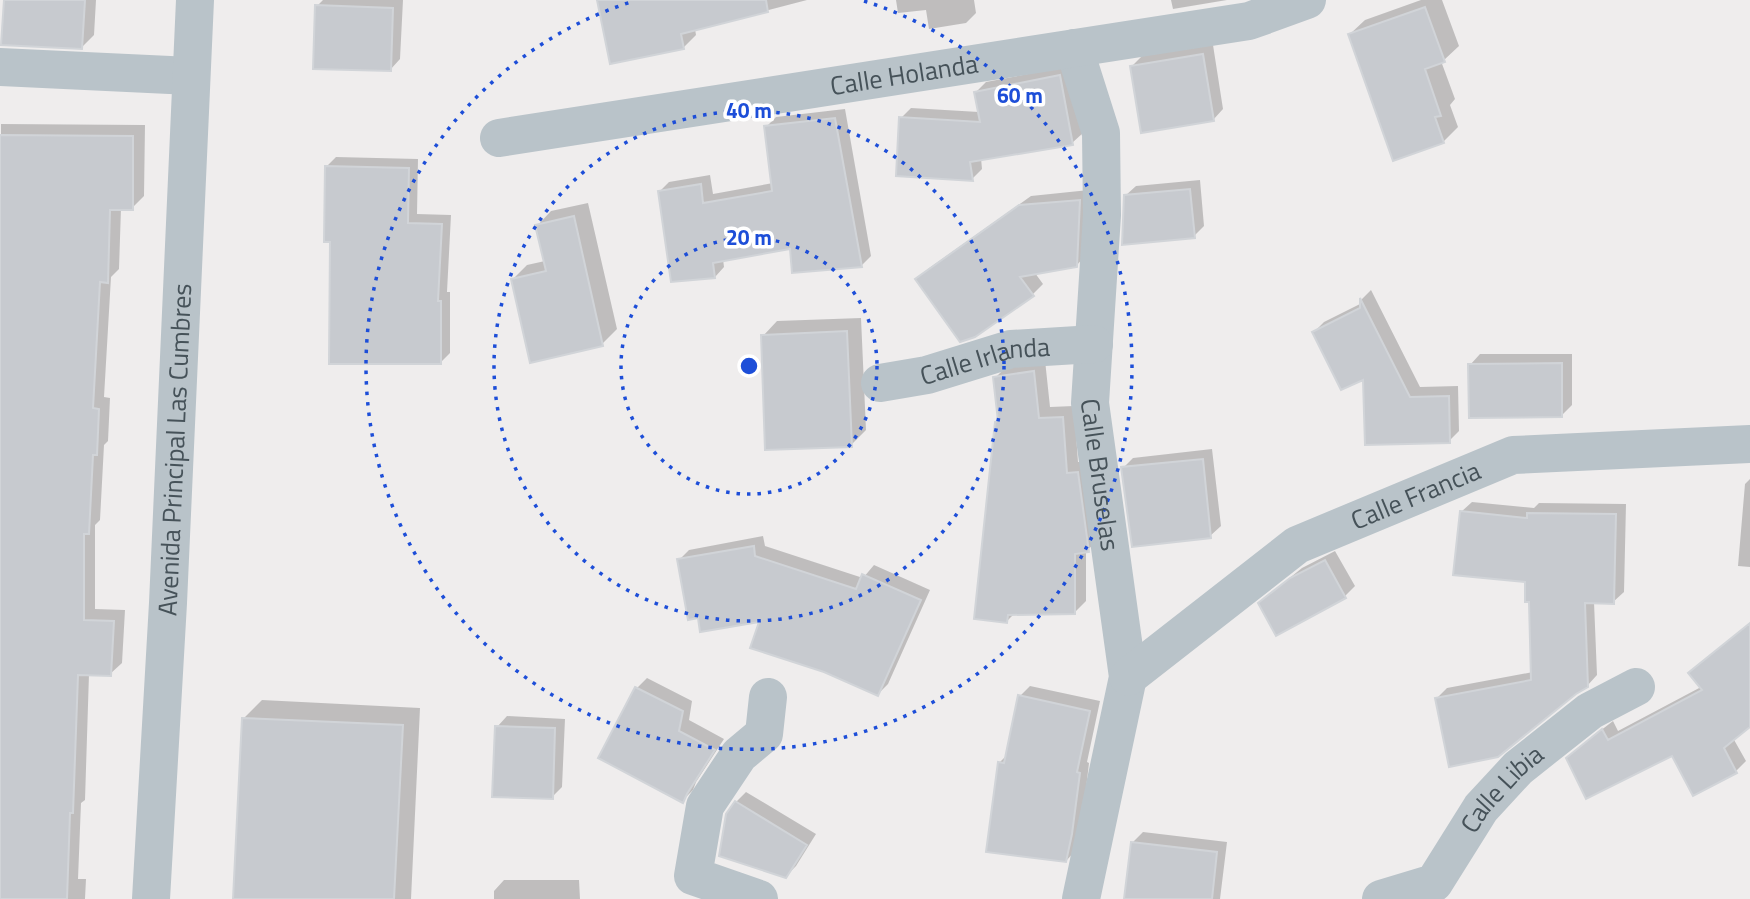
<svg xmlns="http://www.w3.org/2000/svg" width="1750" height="899" font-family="'Titillium Web',sans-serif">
  <rect width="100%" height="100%" fill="#efeded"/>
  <!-- shadow -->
  <path fill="#0003" d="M5,0h91l-2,35 -12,12z
    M323,0h80l-3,59 -10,11 -73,-64z
    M598,0h209l-112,29 1,6 -13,13z
    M896,0h78l2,13 -10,10 -37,6 -3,-19 -28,3z
    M1171,0h56l-54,9z
    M1421,0h21l17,46 -15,14 -3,1 14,38 -5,6 8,22 -15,15 -93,-108 15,-14z
    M1213,45l10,64 -10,11 -81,-54 10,-10z
    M1070,66l13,67 -11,10 -91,15 1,11 -10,10 -71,-61 10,-10 68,4 -3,-20 10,-10z
    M845,109l26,147 -10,10 -69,-19 -69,12 1,8 -9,10 -56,-85 10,-10 41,-7 3,19 60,-11 -7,-56 10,-10z
    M1,124l144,1 -1,71 -12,12h-11l-2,61 -8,8 -7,120 6,1 -2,43 -4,4 -4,75 -5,5v84l30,1 -3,53 -12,11h-21l-4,126 -4,3 -3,76h8l-1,20h-85z
    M336,157l82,2 -1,55 34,1 -4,77h3v61l-10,10 -114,-196z
    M1200,180l4,46 -10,10 -69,-40 11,-10z
    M1089,190l-3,65 -10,11 -41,7 8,11 -10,10 -115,-15 10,-10 103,-73z
    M588,203l29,126 -15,15 -89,-65 14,-14 18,-4 -8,-35 14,-15z
    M1371,290l49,97 38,-1 1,45 -10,10 -85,-64 -50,-45 10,-10 38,-19v-4z
    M861,318l5,112 -15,15 -88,-109 14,-15z
    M1480,354h92v51l-11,11 -91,-51z
    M1045,360l5,47 24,-1 4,56 11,-1 11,78 -14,12v50l-12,12h-59l-8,8 -11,-199 3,-2 -4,-42 12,-12z
    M1212,449l9,77 -11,10 -87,-68 10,-10z
    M1750,479v88l-12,-1 7,-82z
    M1472,502l62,6 5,-5 87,1 -2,88 -11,10h-19l3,73 -10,11 -150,12 10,-10 86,-16 -2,-71 -4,-21 -66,-68z
    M763,536l2,10 98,32 11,-13 56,25 -42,94 -10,10 -116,-74 -63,-4 -20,-56 10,-10z
    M1335,551l20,35 -10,10 -84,7 10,-10 31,-25z
    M1750,623v101l-17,14 13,23 -10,10 -63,-17 -105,5 10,-11 35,-27 5,10 83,-44z
    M647,678l45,23 -3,19 35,19 -28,43 -3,8 -10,10 -46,-112z
    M1030,686l70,15 -13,61 2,1 -7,60 -6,27 -10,11 -67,-98 8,-8 13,-59z
    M262,700l158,8 -9,191h-176l9,-181z
    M507,716l58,3 -3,68 -10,10 -55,-70z
    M746,792l70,42 -20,32 -10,10 -59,-61 9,-13z
    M1143,832l84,10 -7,57h-94l6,-56z
    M504,880h75l1,19h-86v-8z"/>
  <!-- building -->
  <path fill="#c7cacf" stroke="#d1d4d8" stroke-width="2" d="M4,0h81l-3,49 -81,-4z
    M597,0h169l2,12 -87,22 3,15 -74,15z
    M315,5l78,3 -2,63 -78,-2z
    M1425,7l20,55 -20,7 16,47 -6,1 9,26 -51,18 -45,-127z
    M1203,54l11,67 -73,12 -11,-67z
    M1060,75l13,70 -103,17 3,19 -77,-5 3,-59 81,5 -6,-30z
    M835,118l27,149 -70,6 -2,-24 -77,14 2,15 -44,4 -13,-91 43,-7 2,19 69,-12 -8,-65z
    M0,135l133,1v74h-23l-2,73 -8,-1 -7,126 6,1 -2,46h-4l-4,79h-5v86l30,1 -3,55 -33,-1 -5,138h-3l-3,86h-67z
    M325,166l84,2 -1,55 34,1 -4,77h3v63h-112l1,-122h-6z
    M1190,189l5,49 -73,7 2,-50z
    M1080,200l-3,67 -57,10 14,19 -59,41 -15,5 -45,-63 104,-74z
    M574,216l29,130 -73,17 -19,-84 35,-8 -11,-46z
    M1360,298l50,99 39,-1 1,47 -85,2 -2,-65 -22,10 -29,-58 48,-24z
    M847,331l5,116 -87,3 -4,-115z
    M1562,363v54l-93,1 -1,-54z
    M1034,371l5,47 24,-1 4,56 11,-1 11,80 -14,2v60l-67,1 -1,8 -33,-4 21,-197 3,-1 -5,-44z
    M1203,459l8,79 -79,9 -11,-80z
    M1460,511l67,7v-5l89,1 -2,90 -29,-1 3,84 -12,7 -78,63 -49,10 -14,-69 96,-18 -2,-78h-4v-20l-72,-7z
    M754,546l1,10 101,33 6,-15 59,26 -43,96 -54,-24 -74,-24 9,-26 -59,10 -2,-14 -10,2 -11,-61z
    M1325,560l21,38 -70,38 -18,-33 32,-25z
    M1750,623v104l-26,21 13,25 -44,23 -21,-40 -86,43 -20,-41 36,-29 6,11 94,-50 -14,-17z
    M635,687l48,24 -4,20 36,19 -28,44 -4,9 -85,-45z
    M1018,695l72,16 -13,61 3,1 -8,61 -6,28 -80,-10 12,-90 6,1z
    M242,718l161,7 -9,174h-161z
    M495,726l60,2 -2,71 -61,-2z
    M735,801l72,44 -21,33 -67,-22 7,-42z
    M1131,842l86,10 -5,47h-88z"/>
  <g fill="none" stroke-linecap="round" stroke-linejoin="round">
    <!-- minor -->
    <g stroke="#b9c3c9" stroke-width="38">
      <path id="s1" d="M1074,48l27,85 1,82 -12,188 38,274 -47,222"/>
      <path d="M0,67l191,9"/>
      <path id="s2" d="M499,138l750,-117 58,-21"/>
      <path id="s3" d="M880,383l47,-8 84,-26 83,-5"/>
      <path id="s4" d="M1128,677l169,-132 216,-90 237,-11"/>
      <path id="s5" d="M151,899l17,-296 27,-603"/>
      <path d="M759,899l-66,-23 12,-70 34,-51 25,-21 4,-37"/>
      <path id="s6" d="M1381,899l53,-16 47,-75 37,-40 72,-57 46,-24"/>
    </g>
  </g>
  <!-- distance rings -->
  <g fill="none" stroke="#1d4ed8" stroke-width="3.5" stroke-dasharray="3.5 7">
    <circle cx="749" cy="366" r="128"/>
    <circle cx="749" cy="366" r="255"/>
    <path d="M864 1A383 383 0 1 1 634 1"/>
  </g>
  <g text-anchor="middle" stroke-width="7" stroke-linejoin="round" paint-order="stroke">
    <!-- street labels -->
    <g font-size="26" fill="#465259" stroke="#fff">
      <text dy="9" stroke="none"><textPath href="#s2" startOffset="410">Calle Holanda</textPath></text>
      <text dy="9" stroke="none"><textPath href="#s3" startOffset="108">Calle Irlanda</textPath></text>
      <text dy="9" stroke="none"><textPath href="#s5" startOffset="450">Avenida Principal Las Cumbres</textPath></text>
      <text dy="9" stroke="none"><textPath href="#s1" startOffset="432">Calle Bruselas</textPath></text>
      <text dy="9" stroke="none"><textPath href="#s4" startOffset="343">Calle Francia</textPath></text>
      <text dy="9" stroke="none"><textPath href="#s6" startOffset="172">Calle Libia</textPath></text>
    </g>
  </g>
  <circle cx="749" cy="366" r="10" fill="#1d4ed8" stroke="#fff" stroke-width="3.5"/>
  <g font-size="21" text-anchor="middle" font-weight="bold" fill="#1d4ed8" stroke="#fff" stroke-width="7" stroke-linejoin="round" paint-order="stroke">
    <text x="1020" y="103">60 m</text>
    <text x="749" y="118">40 m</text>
    <text x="749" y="245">20 m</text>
  </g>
</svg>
